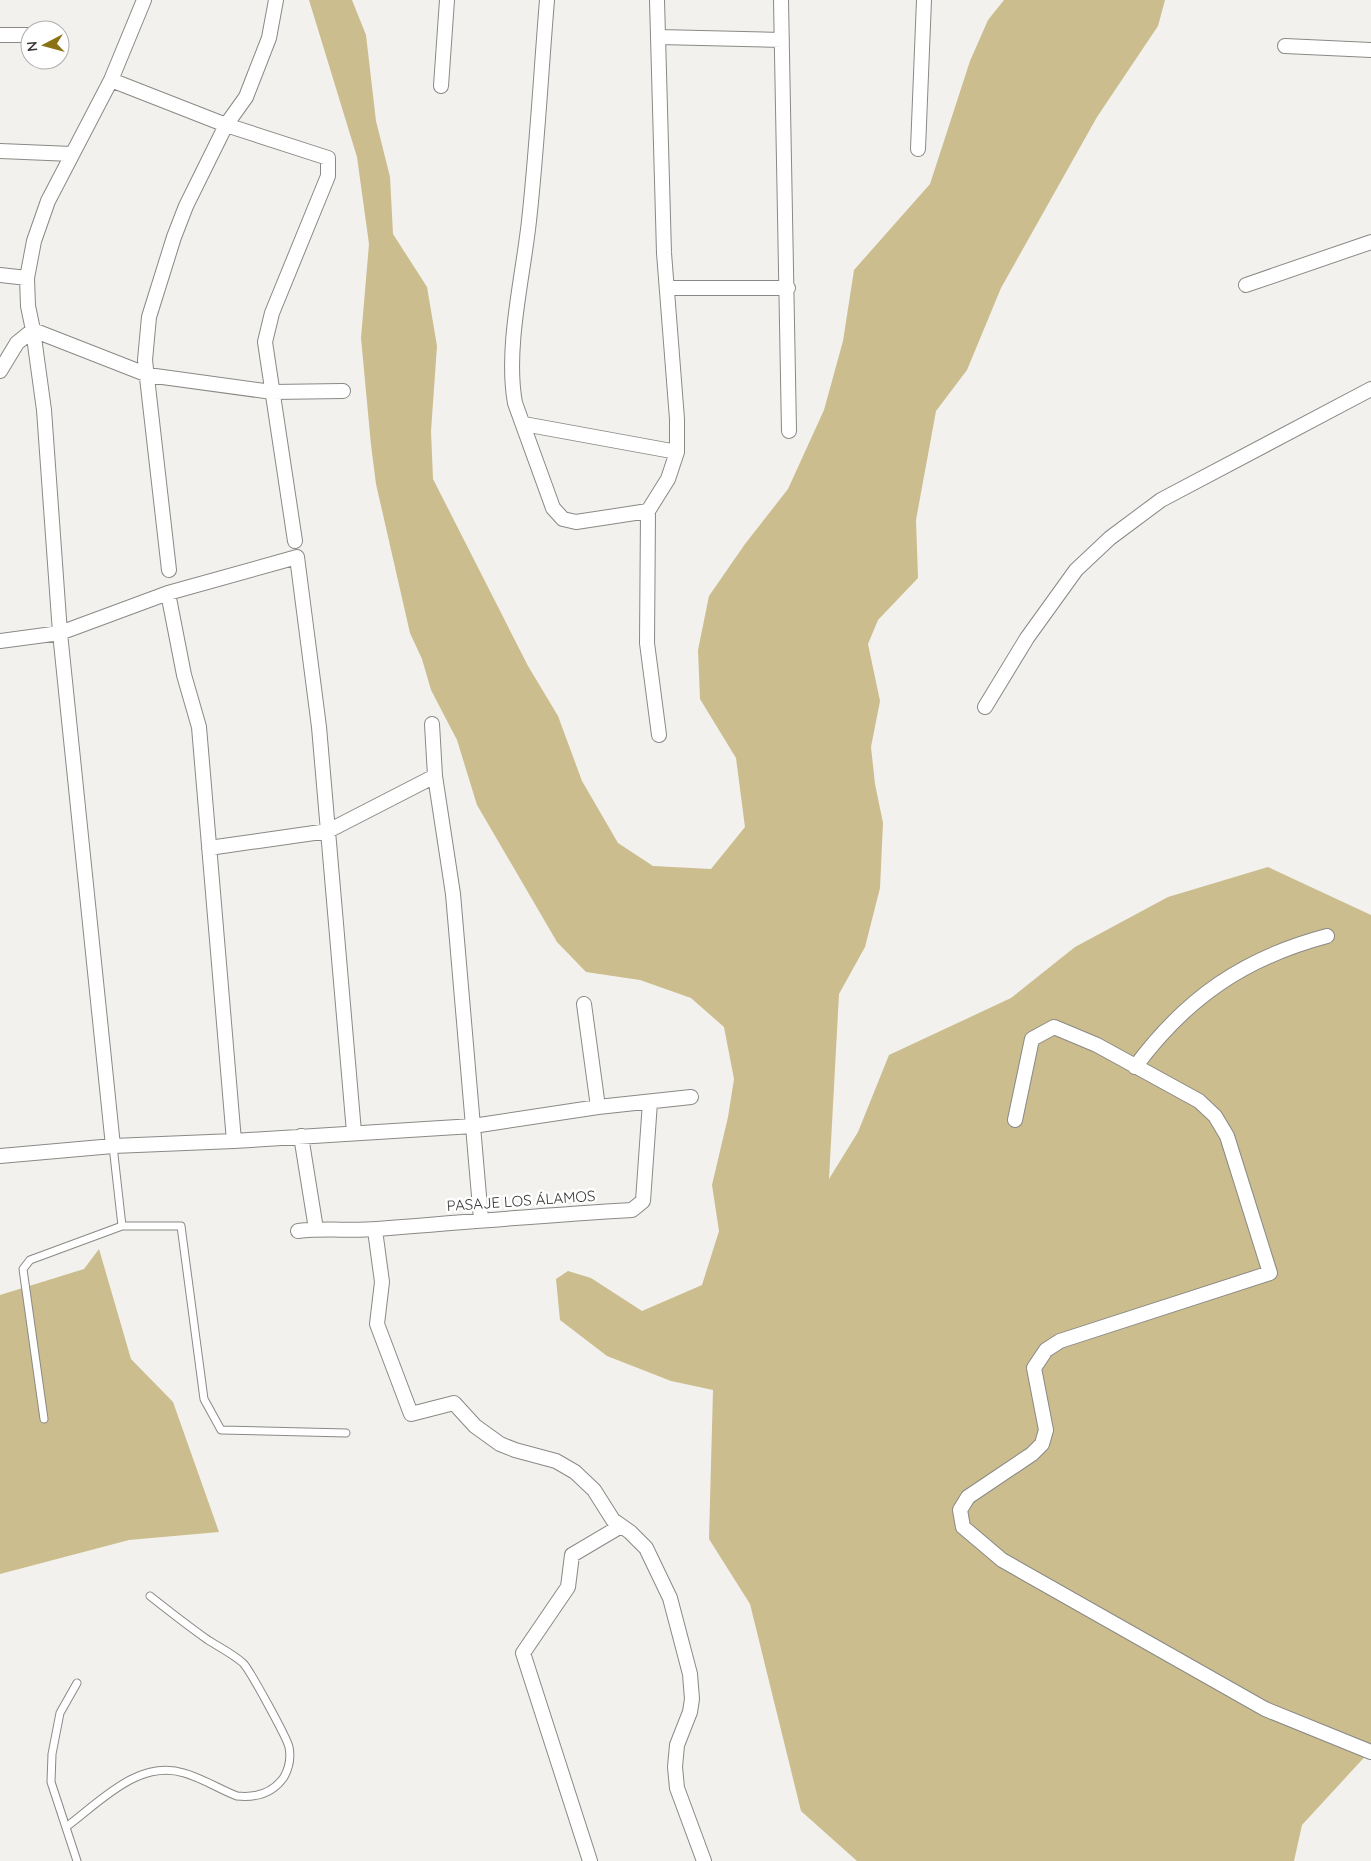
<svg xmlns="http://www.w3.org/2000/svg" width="1371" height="1861" font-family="Quicksand,sans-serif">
  <rect width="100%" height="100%" fill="#f2f1ee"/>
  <!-- forest -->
  <path fill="#cbbd8d" d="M309,0h43l14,35 10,86 14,56 3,57 34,53 10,59 -6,85 2,48 95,187 30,50 24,65 36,62 35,23 58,3 34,-42 -9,-69 -36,-59 -2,-49 11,-54 36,-52 43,-55 36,-79 19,-69 11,-71 76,-86 40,-123 18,-41 16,-20h161l-7,26 -61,91 -96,171 -34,82 -31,41 -20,109 2,58 -40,42 -10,24 12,57 -9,46 4,37 8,39 -3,65 -15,59 -26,47 -10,185 29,-47 31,-77 122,-57 64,-51 93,-50 100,-30 103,48v835l-69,75 -8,36h-437l-56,-50 -51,-207 -41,-65 4,-149 -42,-9 -64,-25 -47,-36 -4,-41 12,-8 23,7 51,33 60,-26 17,-54 -7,-46 16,-68 6,-38 -10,-52 -33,-29 -51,-18 -54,-8 -29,-30 -80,-137 -20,-65 -26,-50 -9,-31 -12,-26 -34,-149 -5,-39 -10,-107 8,-94 -12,-87z
    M99,1249l32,110 42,43 46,130 -90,8 -129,34v-279l84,-26z"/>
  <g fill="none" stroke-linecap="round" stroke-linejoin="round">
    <!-- lane casing -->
    <g stroke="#8a8986" stroke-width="9">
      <path id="lane" d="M113,1146l9,80h59l23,173 17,31 125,3
        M44,1419l-21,-150 7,-9 92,-34
        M66,1827c34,-25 72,-68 118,-54 18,5 35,16 53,23 19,2 36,-3 47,-19 5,-9 7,-20 5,-30 -2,-9 -39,-77 -46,-84 -10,-9 -24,-16 -35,-23 -20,-14 -39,-29 -58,-44
        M77,1861l-26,-79 1,-28 8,-41 17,-30"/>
    </g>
    <!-- street casing -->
    <g stroke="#8a8986" stroke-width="16">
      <path id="street" d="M547,0c-6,73 -10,148 -18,221 -6,56 -24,127 -14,182l38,105 10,11 13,3 72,-11
        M657,0l7,253 13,166v33l-9,27 -20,32 -1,132 12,92
        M781,0l8,431
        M0,35h30
        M659,37l123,3
        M1285,46l86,4
        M111,80l115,45 102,33v18l-56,137 -7,29 30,199
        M441,86l6,-86
        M918,149l6,-149
        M0,151l72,3
        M0,275l27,3
        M1246,285l125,-43
        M667,288h121
        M0,371l17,-28 16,-13 115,45 124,17 71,-1
        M524,424l153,28
        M169,570l-24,-210 4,-43 25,-80 12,-31 40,-81 20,-28 23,-59 7,-38
        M168,593l16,82 15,52 35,414
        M0,641l60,-8 108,-40 129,-36 22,170 35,405
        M985,707l42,-69 49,-68 34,-32 51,-38 210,-111
        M432,724l3,52 18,118 28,325
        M209,848l119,-17 107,-55
        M584,1004l14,103
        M1135,1067c51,-69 109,-109 192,-131
        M1015,1120l17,-81 22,-12 43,18 102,56 16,15 12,20 43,137 -210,68 -14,9 -12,18 12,62 -4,14 -10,10 -64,43 -8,13 3,17 39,33 263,149 106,43
        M301,1136l15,93
        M113,1146l-53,-513 -16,-223 -11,-80 -5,-24 -1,-28 7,-37 14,-40 63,-121 33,-80
        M0,1156l113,-10 121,-5 239,-15 125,-19 93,-10
        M375,1230l7,52 -5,42 34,90 43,-11 21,23 25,18 15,6 41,11 19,11 19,18 19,30 17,12 16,16 24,50 20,76 2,25 -2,13 -13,33 -2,22 2,21 27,73
        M298,1231c26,-3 53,0 79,-2 85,-7 170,-14 255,-19l11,-9 7,-99
        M590,1861l-67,-208 45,-66 4,-32 49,-29"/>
    </g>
    <!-- lane -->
    <use href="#lane" stroke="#fff" stroke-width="7"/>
    <!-- street -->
    <use href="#street" stroke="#fff" stroke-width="14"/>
  </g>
  <g text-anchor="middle" stroke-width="5" stroke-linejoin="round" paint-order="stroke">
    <!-- street labels -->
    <g font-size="15" fill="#383736" stroke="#fff">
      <text transform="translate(521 1201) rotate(-4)" y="5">PASAJE LOS ÁLAMOS</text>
    </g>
  </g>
  <!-- north arrow -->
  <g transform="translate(45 45) rotate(264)"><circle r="24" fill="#ffffff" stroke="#afafaf"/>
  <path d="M0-4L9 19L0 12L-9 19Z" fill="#8a7215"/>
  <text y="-8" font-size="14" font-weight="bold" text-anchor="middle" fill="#383736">N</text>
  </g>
</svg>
